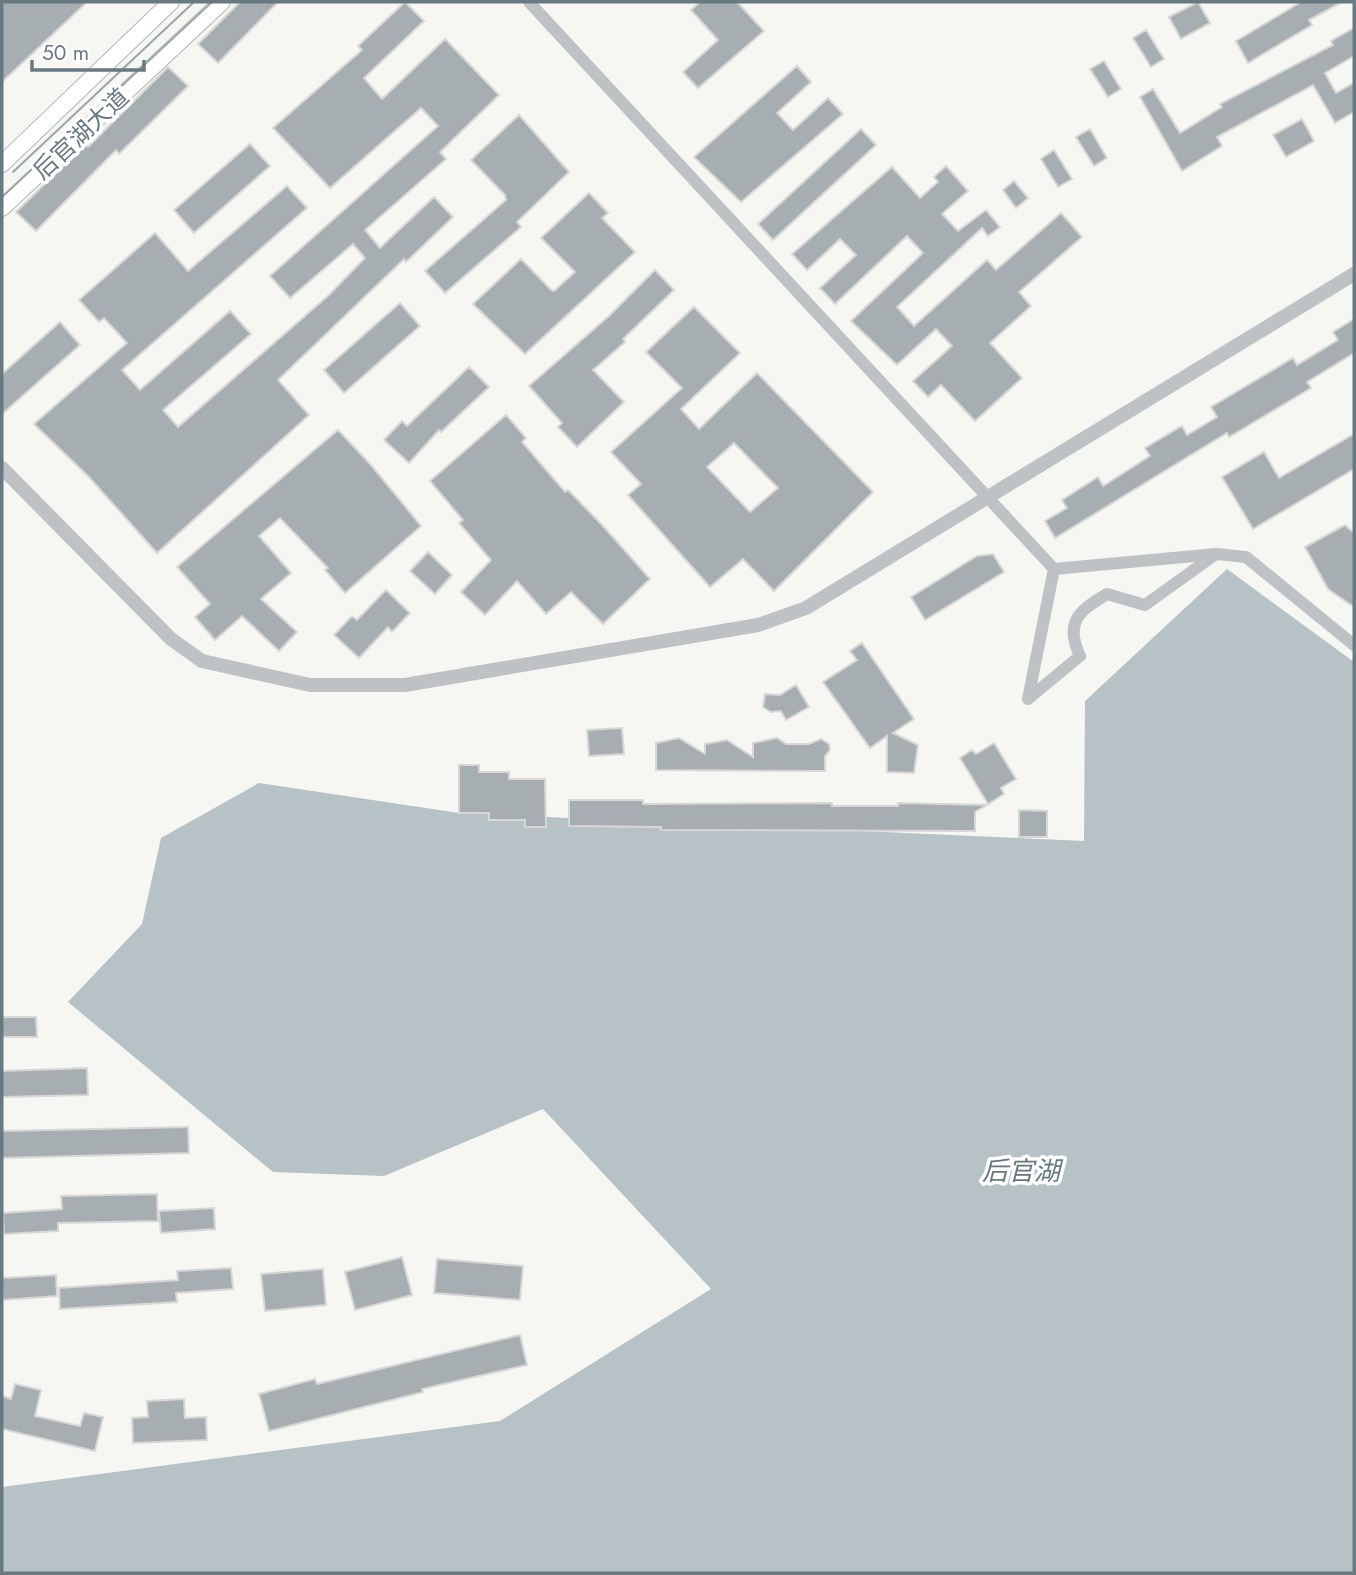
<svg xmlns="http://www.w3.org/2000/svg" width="1356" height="1575" font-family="Jost,'Noto Sans SC',sans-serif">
  <rect width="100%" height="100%" fill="#f6f6f3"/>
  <!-- water -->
  <path fill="#b6c2c5" d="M1227,569l127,93v911h-1352v-86l498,-66 211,-132 -168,-180 -159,67 -111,-4 -205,-170 74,-78 19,-86 98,-55 200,30 625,28 1,-140z"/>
  <!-- building -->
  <path fill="#a6aeb2" stroke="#d8d7d6" stroke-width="2" fill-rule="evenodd" d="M2,2h85l-85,80z
    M240,2h38l-60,61 -20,-19z
    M405,2l19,19 -60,57 18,21 63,-60 54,56 -59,57 6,7 -81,71 15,18 54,-51 19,20 -47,45 -2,-3 -126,121 31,35 -152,138 -68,-76 -55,-53 93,-81 -23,-25 -5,4 -20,-22 76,-67 33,38 99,-85 20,22 -185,162 18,20 90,-79 21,23 -88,76 15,17 151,-132 36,-37 -12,-14 -63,54 -20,-22 168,-150 -17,-18 -91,80 -57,-60 89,-78 -4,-4z
    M700,2h37l27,29 -66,57 -15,-16 35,-32 -27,-30z
    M1198,2l12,21 -29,16 -12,-22z
    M1301,2h41l-33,18 3,5 -64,38 -12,-22z
    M1354,28v28l-29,17 11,20 18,-10v29l-19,11 -22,-38 -96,52 5,9 -40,25 -42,-74 13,-8 27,44 42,-26 -2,-3 113,-59 -2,-4z
    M1146,30l18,29 -13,8 -18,-29z
    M1104,61l17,28 -13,8 -18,-28z
    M797,66l14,16 -34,31 16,17 35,-32 15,16 -102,88 -47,-45z
    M168,67l20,19 -69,68 -3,-4 -80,81 -20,-19 69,-67 3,2z
    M519,115l50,57 -52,50 4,5 -76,66 -20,-22 81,-71 -1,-5 -34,-35z
    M1302,119l12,22 -28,16 -13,-22z
    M861,129l15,16 -103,95 -15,-16z
    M1090,129l17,29 -13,8 -18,-29z
    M250,144l20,22 -76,67 -20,-23z
    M1054,150l18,29 -14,8 -17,-28z
    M946,166l22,25 -26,23 16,17 28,-21 14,17 -12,9 -6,-8 -85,79 17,19 73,-66 9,10 65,-57 21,24 -63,55 12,14 -41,37 32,35 -47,43 -34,-36 -13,12 -15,-16 39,-35 -16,-17 -39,36 -46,-44 72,-68 -16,-17 -72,68 -15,-16 36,-33 -16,-16 -33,31 -15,-16 100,-87 28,31 18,-16 -4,-5z
    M1014,181l14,17 -12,10 -13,-18z
    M589,193l19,20 -6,5 33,34 -110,102 -52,-50 48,-45 30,31 3,1 21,-19 -34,-34z
    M655,270l19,20 -51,49 2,3 -32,28 31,32 -47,45 -19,-20 4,-4 -33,-37 80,-70z
    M400,303l20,23 -76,67 -20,-23z
    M694,307l46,46 -59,56 18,20 58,-56 116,119 -99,99 -31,-32 -33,28 -82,-92 13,-11 -30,-32 71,-64 -36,-36zM734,443l44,45 -28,24 -43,-45z
    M1354,319v34l-47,29 4,6 -82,49 -2,-4 -172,105 -10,-17 22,-13 -5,-8 36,-23 5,9 47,-30 -5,-8 37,-22 5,9 30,-18 -6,-10 82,-49 4,7 41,-25 -5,-8z
    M60,322l20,23 -78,69v-40z
    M469,367l20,20 -48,45 -2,-2 -30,33 -25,-23 18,-19 5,5z
    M506,415l20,23 -4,4 43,50 3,-2 34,35 48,54 -47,45 -32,-32 -25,22 -29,-33 -32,34 -24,-23 30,-32 -32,-37 4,-3 -33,-39z
    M338,430l33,35 50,61 -76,67 -20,-23 3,-2 -48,-50 -21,18 32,37 -30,26 36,33 -18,19 -37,-35 -27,24 -20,-23 15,-13 -33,-37z
    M1354,434v35l-101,60 -31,-52 42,-25 15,26z
    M1345,525l9,8v74l-26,-18 -23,-42z
    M428,552l24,23 -17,19 -25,-23z
    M993,554l11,18 -79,48 -14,-23 66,-41z
    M386,590l24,23 -18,19 -4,-5 -29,31 -25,-23 18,-19 5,4z
    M862,643l52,76 -21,14 25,12 -4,28 -27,-1v-36l-17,12 -47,-66 34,-22 -7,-9z
    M796,685l13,22 -23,13 -5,-9 -10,1 -8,-5 2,-13 15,1z
    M622,728l2,26 -35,2 -2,-26z
    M679,738l26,16v-10l22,-4 26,17v-14l24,-5 9,6h23l12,-5 8,5 1,6 -5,6v15l-169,-1v-27z
    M994,743l22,36 -15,9 3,6 -16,10 -28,-46 12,-8 4,4z
    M459,765h20v7h30v7h36l1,48h-21v-7h-36v-7h-30z
    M569,800h74v4l189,-1v3h66v-3l89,2 -12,7v19l-314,-1v-3l-92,-1z
    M1019,810l28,1v26h-28z
    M2,1017h34l1,20h-35z
    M87,1068l1,27 -86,2v-26z
    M188,1127l1,26 -187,5v-27z
    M157,1194l1,27 -100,2v8l-54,3 -1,-21 59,-4 -1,-13z
    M214,1208l1,21 -54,4 -2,-22z
    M402,1257l10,38 -57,15 -10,-38z
    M437,1259l86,7 -3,34 -86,-7z
    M231,1268l2,21 -57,4 1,9 -117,7 -1,-21 119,-8 -1,-9z
    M323,1269l3,36 -61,6 -4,-37z
    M56,1275l1,21 -54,4 -1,-22z
    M520,1335l7,30 -105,24 1,3 -154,39 -10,-37 56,-15 2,5z
    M15,1384l26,6 -6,26 45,10 4,-13 19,4 -8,34 -93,-22v-33l9,3z
    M184,1399l1,19 21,-1 1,23 -74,3 -1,-25 16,-1 -1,-16z"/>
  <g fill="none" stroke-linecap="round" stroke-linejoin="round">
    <!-- secondary casing -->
    <g stroke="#b0b6b9" stroke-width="18">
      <path id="secondary" d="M2,164l169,-162
        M2,208l220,-206"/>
    </g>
    <!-- minor -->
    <path stroke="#bec2c5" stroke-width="12" d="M529,2l525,567 -26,130 52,-43c-16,-34 -1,-45 27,-62l38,11 71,-51
      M1054,569l162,-15 30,3 108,88"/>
    <!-- tertiary -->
    <path stroke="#bec2c5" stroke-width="14" d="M2,468l169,171 31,22 108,24h95l353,-60 48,-17 548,-334"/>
    <!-- secondary -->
    <use href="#secondary" stroke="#fff" stroke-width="16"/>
    <!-- tram -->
    <path stroke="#9ea5a9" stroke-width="2" d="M13,172l181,-170
      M2,197l210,-195"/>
  </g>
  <g text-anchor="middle" stroke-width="7" stroke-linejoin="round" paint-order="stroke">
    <!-- street labels -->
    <g font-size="24" fill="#687981" stroke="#fff">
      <text transform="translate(81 134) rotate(-43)" y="8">后官湖大道</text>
    </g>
    <!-- water labels -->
    <g font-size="26" font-style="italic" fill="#647a7e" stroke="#fff">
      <text x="1021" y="1180">后官湖</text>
    </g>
  </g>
  <!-- border -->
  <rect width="1356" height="1575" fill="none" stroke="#687981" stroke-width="7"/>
  <!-- scale -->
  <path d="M32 60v10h112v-10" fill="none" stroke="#687981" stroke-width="3.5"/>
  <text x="42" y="60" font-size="21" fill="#687981" stroke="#ffffff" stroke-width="5" paint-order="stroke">50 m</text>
</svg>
